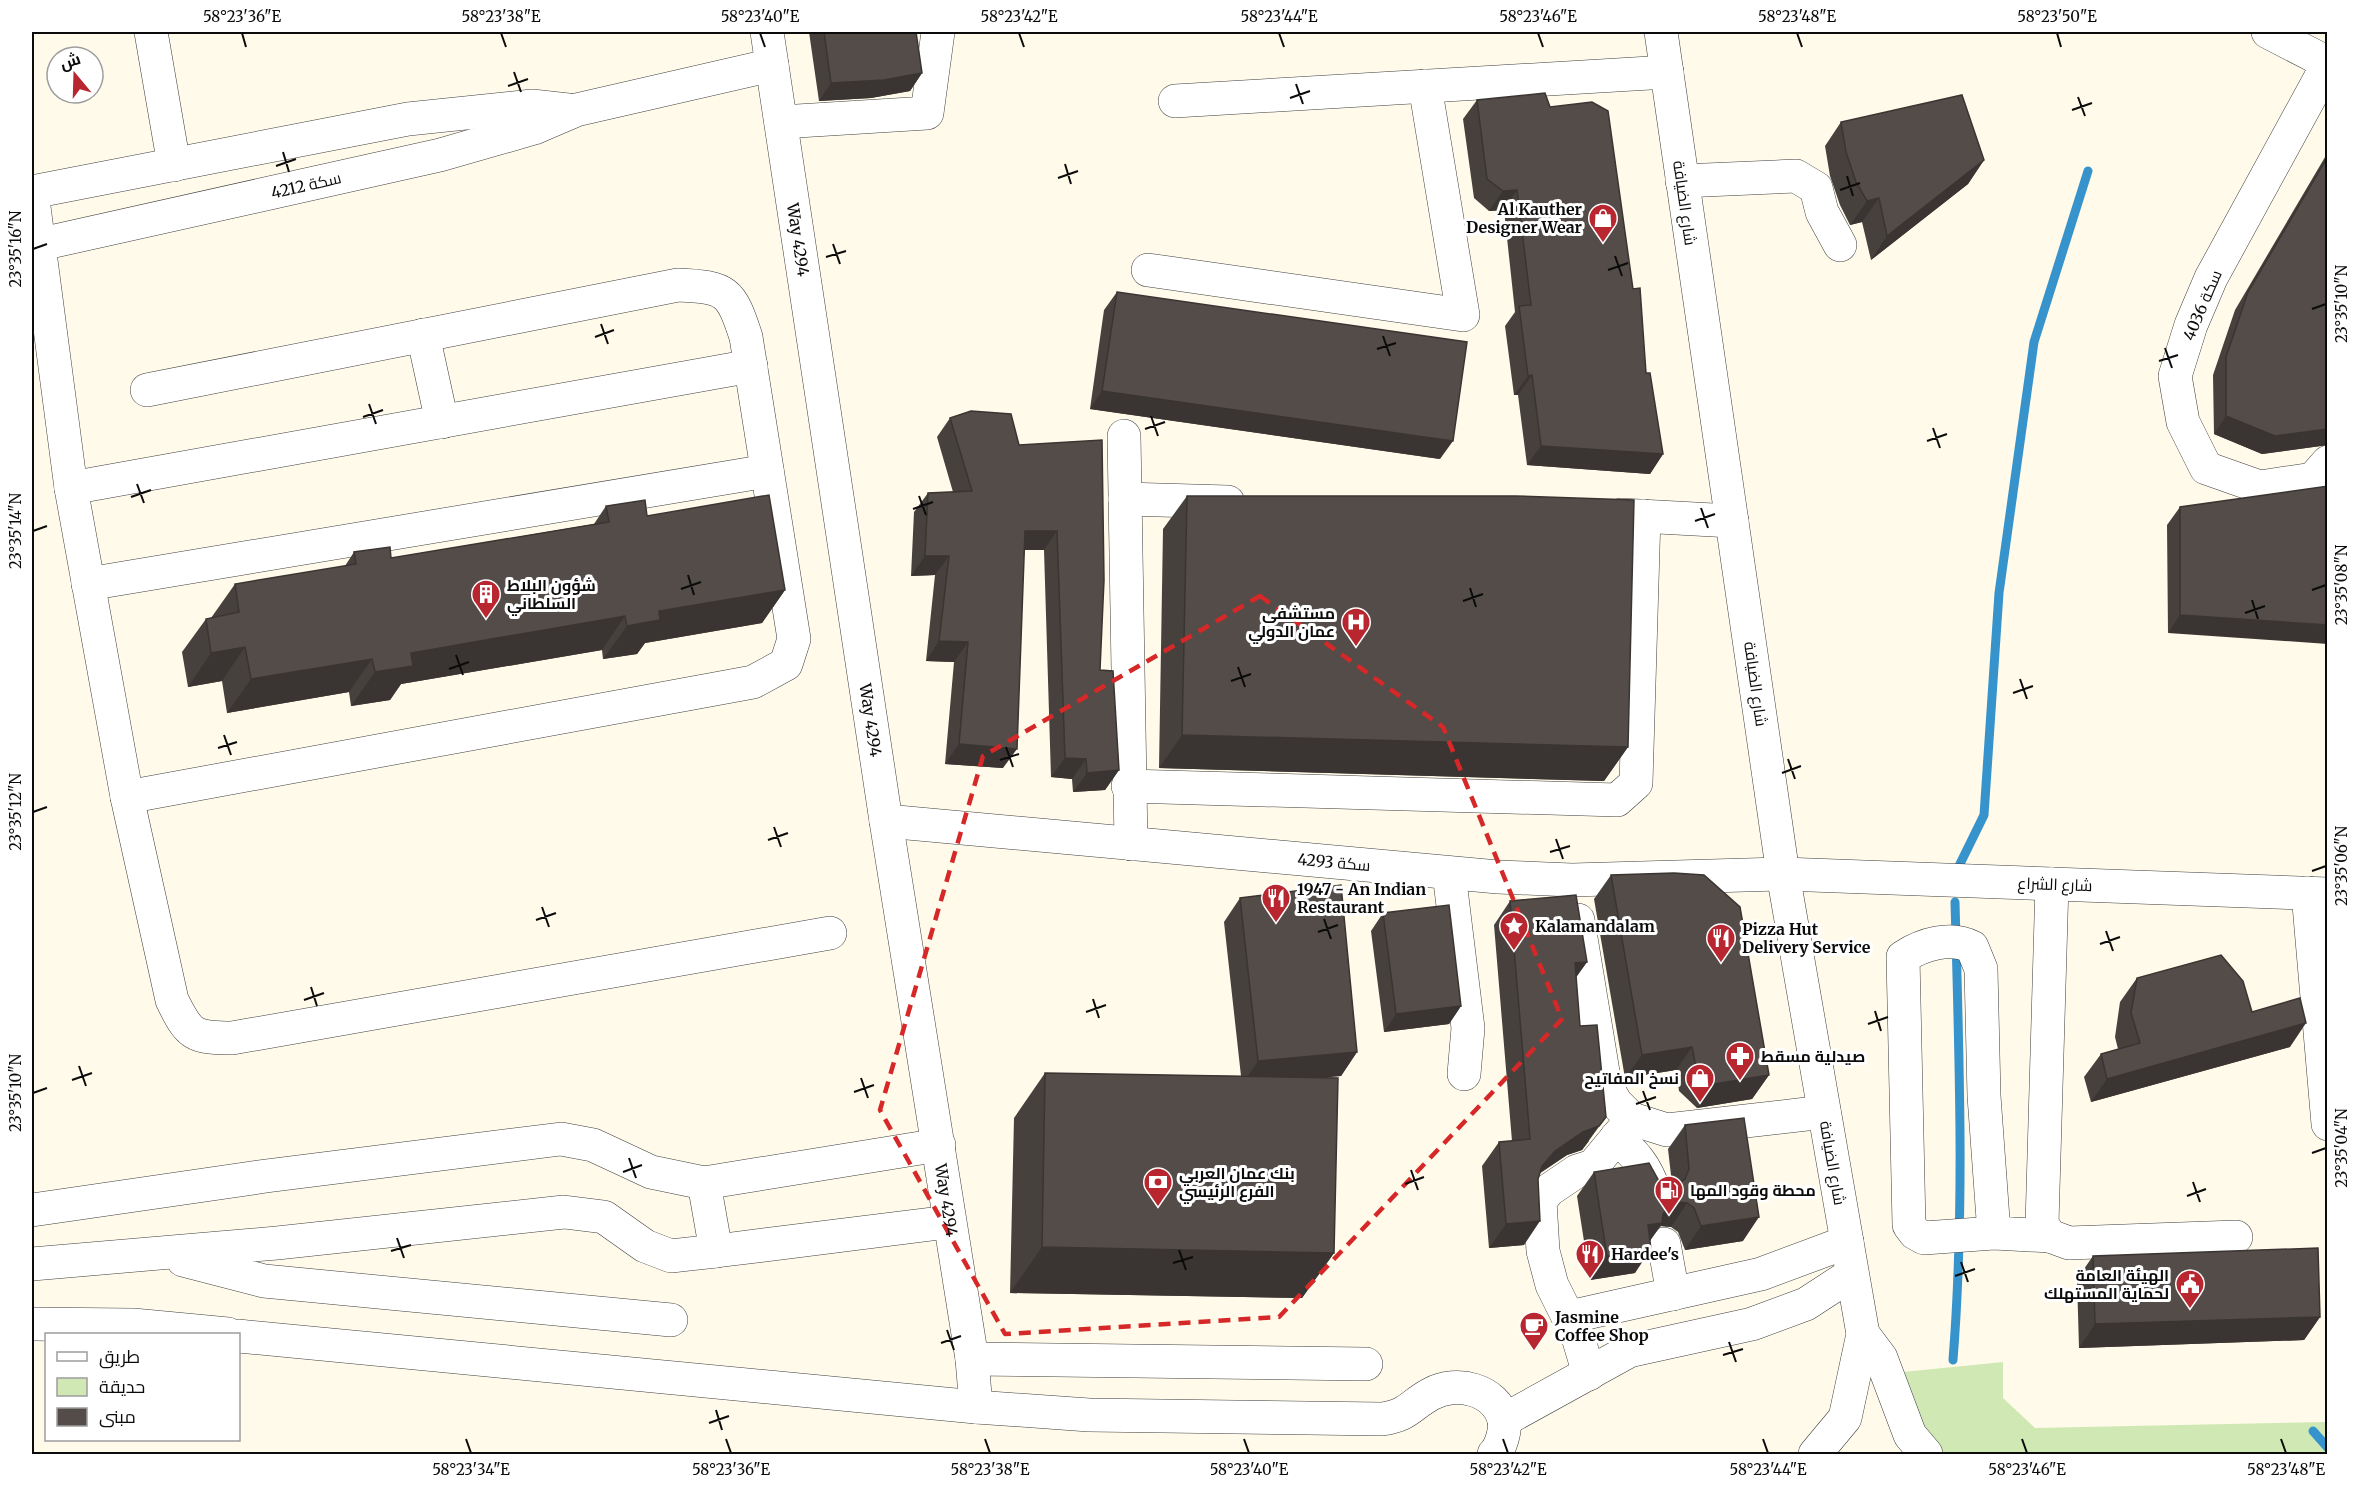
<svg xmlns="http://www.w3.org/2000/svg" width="2359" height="1486" font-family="Merriweather,Cairo,serif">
  <rect width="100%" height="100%" fill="#fffae9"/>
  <!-- green -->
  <path fill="#d0e8b4" d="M2003,1362v36l32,30 292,-6v32h-390l-44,-81z"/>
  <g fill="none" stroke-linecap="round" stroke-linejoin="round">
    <!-- stream -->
    <path stroke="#3793cb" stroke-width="9" d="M1958,868l26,-53 15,-222 35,-251 54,-171
      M1953,1360c12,-152 6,-305 2,-458
      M2313,1431l15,17"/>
    <!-- minor casing -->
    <g stroke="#3e3e3e" stroke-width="34">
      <g id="minor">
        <path d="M151,32l23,133"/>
        <path id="s1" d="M767,32l119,789 86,538 4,48"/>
        <path d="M1661,32l122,842 80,460 -18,84 -30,36"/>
        <path d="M2268,32l60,31"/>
        <path d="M2328,64l-117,214 -20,47 -16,51 8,46 23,46 54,19 53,-8 15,-17"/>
        <path d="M1175,101l492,-29"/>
        <path d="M781,122l146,-9 11,-81"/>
        <path d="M1682,181l114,-5 20,12 6,24 18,33"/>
        <path d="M32,192l39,296 56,309 45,203c17,35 21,38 60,38l598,-105"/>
        <path d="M32,192l376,-73 124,-13 36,4"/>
        <path d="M32,246l408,-91 94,-27 42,-18 196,-45"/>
        <path d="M1148,270l315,45 -38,-229"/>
        <path d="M423,335l19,87"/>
        <path d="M1124,436l7,408"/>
        <path d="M71,488l680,-122"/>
        <path d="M1125,499l103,3"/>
        <path d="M1621,515l111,6"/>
        <path d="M88,584l679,-113"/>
        <path d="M1128,786l489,14 19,-17 8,-267"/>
        <path d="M127,797l626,-115 33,-18 8,-25 -48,-302c-15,-46 -19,-50 -68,-52l-531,105"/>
        <path d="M886,821l612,56 74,3 211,-6 545,20"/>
        <path d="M1449,873l19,155 -4,46"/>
        <path d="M2052,884l-10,340 8,12 19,7 167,-6"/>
        <path d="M2308,893l20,231"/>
        <path d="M1578,920l27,164 11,19 16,16 35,11 157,-18"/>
        <path d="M1616,1138c19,15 30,29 38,52"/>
        <path d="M939,1145l-235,38 12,68 232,-29"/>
        <path d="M32,1210l234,-34 295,-37 32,6 58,27 53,11"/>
        <path d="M1994,1233l-10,-137 -3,-127 -9,-22c-22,-11 -49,-3 -69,10l6,268 6,8 9,5 70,-5 56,3"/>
        <path d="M1664,1244l9,50"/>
        <path d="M183,1260l81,21 407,39"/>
        <path d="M32,1264l245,-21 287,-31 40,5 41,29 26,10 45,-5"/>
        <path d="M1569,1317l192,-43 86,-32"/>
        <path d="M32,1324l101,1 95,9"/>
        <path d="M1863,1334l18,24 29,77 16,19"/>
        <path d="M238,1336l738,71 113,8 293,4c27,-4 27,-13 49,-25 25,-14 65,-5 73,26 2,10 -3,27 -10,34"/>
        <path d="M972,1359l394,5"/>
        <path d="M1589,1374l-11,-37 -26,-52 -9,-34 -3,-50 9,-11 28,-19 16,-5 39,-47"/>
        <path d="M1504,1420l125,-69 123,-27 54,-20 46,-30"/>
      </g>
    </g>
    <!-- minor -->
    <use href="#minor" stroke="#fff" stroke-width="33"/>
  </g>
  <!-- wall -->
  <path fill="#47413e" d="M809,32h107l6,41 -12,18 -39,7 -52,3z
    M1477,100l73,7 83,182 13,84 17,81 -13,20 -123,-9 -9,-70h-4l-9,-69 10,-14 -11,-102 -15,1 -15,-13 -11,-79z
    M1841,122l143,38 -16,24 -97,76 -9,-38 -12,3 -10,-20 -10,-29 -5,-30z
    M2328,152v293l-66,9 -48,-20 -1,-59 22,-65z
    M1117,292l323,167 -350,-50 14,-99z
    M950,418l69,27 83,-5 -2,230 19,100 -14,20 -32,2 -1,-13 -21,-2 -7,-227h-20l-21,218 -58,-4 9,-102 -28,-1 9,-86 -24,1 3,-64 14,-19 25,-1 -16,-55z
    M2328,486l-160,147 -1,-108 13,-18z
    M1187,496l441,251 -24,34 -445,-13 4,-239z
    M606,506l41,10 138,74 -23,33 -117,20 -8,11 -34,5 -1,-9 -201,34 -11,16 -39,6 -2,-14 -122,21 -5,-32 -34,6 -6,-35 24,-33 5,-1 24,-34 110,-18 9,-14 37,6 203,-34z
    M1611,875l158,200 -17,24 -55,9 -18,-17 -3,-21 -51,8 -31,-179z
    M1240,898l117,154 -16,24 -16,1 9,176 -32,45 -292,-5 4,-175 31,-45 196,3 -17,-154z
    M1510,901l77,61 -11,15 13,164 -7,9 -15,5 -28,19 -15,71 -35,3 -7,-82 17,-24 13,-1 -18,-216z
    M1383,913l78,93 -12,18 -65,8 -13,-101z
    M2137,978l115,34 38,35 -199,55 -7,-25 17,-23 17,-5 -3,-12 5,-35z
    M1685,1125l58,116 -58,9 -7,-18 -7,-5 -10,-1 -11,14 -15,33 -45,7 -13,-84 17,-24 65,9 8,4 5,-1 -4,-35z
    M2093,1256l227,61 -16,23 -225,8 -2,-69z"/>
  <!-- shaded-wall -->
  <path fill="#3a3532" d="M922,73l-12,18 -39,7 -52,3 12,-18z
    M1984,160l-16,24 -97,76 16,-24z
    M1517,190l-13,20 -15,1 14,-20z
    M1879,198l-17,24 -12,3 17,-24z
    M1532,375l-14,20h-4l14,-19z
    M1102,391l351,50 -13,18 -350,-50z
    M2226,416l102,13v16l-66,9 -48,-20z
    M1541,446l122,8 -13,20 -123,-9z
    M1025,531h32l-13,19h-33z
    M925,556h24l-14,19 -24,1z
    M785,590l-23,33 -117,20 -8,11 -34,5 24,-33 32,-15z
    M2180,615l148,10v19l-160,-11z
    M625,616l-23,34 -201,34 -11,16 -39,6 24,-34 36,-19z
    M939,641l29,1 -14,20 -28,-1z
    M245,647l-23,34 -34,6 23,-34z
    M372,659l-23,33 -122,21 24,-34z
    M1182,735l446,12 -24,34 -445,-13z
    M959,744l58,5 -14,19 -58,-4z
    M1065,758l21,1 -14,20 -21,-2z
    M1119,770l-14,20 -32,2 14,-19z
    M1587,962l-17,24 5,-23z
    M1461,1006l-12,18 -65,8 12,-18z
    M2306,1023l-16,24 -199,55 16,-23z
    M1692,1047l-16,23 -51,8 17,-23z
    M1357,1052l-16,24 -99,9 16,-24z
    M1769,1075l-17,24 -55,9 17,-24z
    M1606,1117l-24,33 -15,5 -29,19 4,-8 13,-15z
    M1678,1202l9,1 -16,24 -11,-1 -14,21 2,-22 20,-18z
    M1759,1217l-16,24 -58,9 16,-24z
    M1540,1221l-16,24 -35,3 17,-24z
    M1042,1247l292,6 -32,45 -292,-5z
    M1651,1249l-16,24 -45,7 17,-24z
    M2320,1317l-16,23 -225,8 16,-24z"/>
  <!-- building -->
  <path fill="#534c48" stroke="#3a3532" stroke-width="1.5" d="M824,32h92l6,41 -38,7 -53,3z
    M1545,93l5,14 42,-5 16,9 25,178 7,-1 6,85h4l13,81 -122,-8 -9,-71 -4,1 -9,-70 12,-1 -14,-115 -14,1 -16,-12 -10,-79z
    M1962,95l22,65 -97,76 -8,-38 -12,3 -11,-19 -10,-30 -5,-30z
    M2328,156v273l-53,7 -49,-20v-59l22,-65z
    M1117,292l350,50 -14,99 -351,-50z
    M971,411l40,3 8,31 83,-5 2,140 -4,90 13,1 6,99 -32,3 -1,-14 -21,-1 -8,-227h-32l-8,218 -58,-5 9,-102 -29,-1 10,-85h-24l3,-63 44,-2 -22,-73z
    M2328,486v139l-148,-10v-108z
    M769,495l16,95 -126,21 1,9 -33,6 -2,-10 -214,37 2,13 -38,6 -3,-13 -121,20 -6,-32 -34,6 -5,-34 33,-7 -4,-28 121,-20 -2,-12 36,-5 1,11 218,-36 -3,-16 39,-6 2,16z
    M1187,496h328l119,4 -6,247 -446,-12z
    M1674,873l30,2 36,32 29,168 -55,9 -18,-17 -4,-20 -50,8 -31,-180z
    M1341,885l16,167 -99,9 -18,-163z
    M1576,895l11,67 -12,1 5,63 17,-1 9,92 -7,9 -16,6 -28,19 -13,15 -4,13 2,42 -34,3 -7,-82 31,-3 -20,-238z
    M1449,905l12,101 -65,8 -13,-101z
    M2221,955l22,26 9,31 48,-14 6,25 -199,56 -6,-25 39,-11 -9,-30 6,-35z
    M1045,1073l293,5 -4,175 -292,-6z
    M1744,1118l15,99 -58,9 -7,-18 -7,-5 -9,-1 -10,5 -5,7 -1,9 -14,2 3,24 -44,7 -13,-84 55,-9 10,18 8,4 10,-1 8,-5 4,-10 -4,-44z
    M2318,1248l2,69 -225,7 -2,-68z"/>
  <!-- marked area -->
  <path fill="none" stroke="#d62828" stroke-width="4.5" stroke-dasharray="12 8" stroke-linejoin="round" d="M1260,596l183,131 119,292 -283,298 -274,17 -125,-224 103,-354z"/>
  <!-- ticks -->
  <path fill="none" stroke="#0b0b0b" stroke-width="2" d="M242,33l4,14M501,33l5,14M760,33l5,14M1019,33l5,14M1279,33l5,14M1538,33l5,14M1797,33l5,14M2057,33l4,14M514,72l7,20M1296,84l7,20M508,86l20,-7M2078,97l7,19M1290,98l20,-7M2072,110l20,-7M283,152l6,20M1065,164l6,20M276,166l20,-7M1847,176l6,20M1058,178l20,-7M1840,190l20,-7M833,244l7,20M33,249l14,-5M1615,256l7,20M826,257l20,-6M1608,270l20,-7M2312,309l14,-5M601,324l7,20M1383,336l7,20M595,337l19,-7M2165,348l7,20M1377,349l19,-6M2159,361l19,-6M369,404l7,20M1151,416l7,20M363,417l20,-7M1933,428l7,20M1145,429l20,-7M1927,441l20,-7M137,484l7,19M919,496l7,19M131,497l20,-7M1701,508l7,20M913,509l20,-7M1695,521l20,-7M33,531l14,-5M688,575l6,20M1470,588l6,19M681,589l20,-7M2312,590l14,-5M2252,600l6,19M1463,601l20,-7M2245,613l20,-7M456,655l7,20M1238,667l7,20M449,669l20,-7M2020,679l7,20M1231,681l20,-7M2013,693l20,-7M224,735l7,20M1006,747l7,20M218,748l19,-6M1788,759l7,20M1000,760l19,-6M1782,773l19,-7M33,812l14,-5M774,827l7,20M1556,839l7,20M768,840l20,-7M1550,852l20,-6M2312,871l14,-5M542,907l7,20M1324,919l7,20M536,920l20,-7M2106,931l7,20M1318,932l20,-7M2100,944l20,-7M311,987l6,19M1093,999l6,19M304,1000l20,-7M1875,1011l6,20M1086,1012l20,-7M1868,1024l20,-7M79,1066l7,20M861,1078l7,20M72,1080l20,-7M1643,1091l7,19M854,1092l20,-7M33,1093l14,-5M1636,1104l20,-7M2312,1153l14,-5M629,1158l7,20M1411,1170l7,20M623,1172l19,-7M2193,1182l7,20M1405,1184l19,-7M2187,1196l19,-7M397,1238l7,20M1179,1250l7,20M391,1251l20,-6M1961,1262l7,20M1173,1263l20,-6M1955,1276l20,-7M947,1330l7,20M1729,1342l7,20M941,1343l20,-7M1723,1355l20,-6M716,1410l6,20M709,1423l20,-7M466,1439l5,14M726,1439l5,14M985,1439l5,14M1244,1439l5,14M1503,1439l5,14M1763,1439l5,14M2022,1439l5,14M2281,1439l5,14"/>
  <!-- icons -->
  <defs>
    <g id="shop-pin" transform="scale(1.5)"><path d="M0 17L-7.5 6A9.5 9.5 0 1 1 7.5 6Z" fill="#b82630" stroke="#fff"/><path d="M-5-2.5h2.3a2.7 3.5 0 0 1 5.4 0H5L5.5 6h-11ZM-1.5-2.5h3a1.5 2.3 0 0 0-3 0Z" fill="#fff"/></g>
    <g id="building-pin" transform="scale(1.5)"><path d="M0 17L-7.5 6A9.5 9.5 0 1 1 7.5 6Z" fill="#b82630" stroke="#fff"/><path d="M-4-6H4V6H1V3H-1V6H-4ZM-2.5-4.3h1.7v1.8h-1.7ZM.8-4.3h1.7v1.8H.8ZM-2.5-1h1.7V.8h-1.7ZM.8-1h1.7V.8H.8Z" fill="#fff"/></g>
    <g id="hospital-pin" transform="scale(1.5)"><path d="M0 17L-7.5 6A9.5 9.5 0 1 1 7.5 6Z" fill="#b82630" stroke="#fff"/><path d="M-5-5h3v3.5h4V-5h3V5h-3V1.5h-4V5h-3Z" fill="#fff"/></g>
    <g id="restaurant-pin" transform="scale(1.5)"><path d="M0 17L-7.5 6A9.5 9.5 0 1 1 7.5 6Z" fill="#b82630" stroke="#fff"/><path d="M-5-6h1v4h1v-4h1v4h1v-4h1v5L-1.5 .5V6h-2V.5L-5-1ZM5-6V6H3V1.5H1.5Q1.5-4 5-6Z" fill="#fff"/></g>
    <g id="sight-pin" transform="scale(1.5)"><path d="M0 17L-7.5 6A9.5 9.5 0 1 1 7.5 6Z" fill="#b82630" stroke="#fff"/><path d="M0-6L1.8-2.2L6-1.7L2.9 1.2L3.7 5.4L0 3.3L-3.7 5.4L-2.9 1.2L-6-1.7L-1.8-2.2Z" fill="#fff"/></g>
    <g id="pharmacy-pin" transform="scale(1.5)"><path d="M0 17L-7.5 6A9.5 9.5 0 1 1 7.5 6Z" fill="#b82630" stroke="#fff"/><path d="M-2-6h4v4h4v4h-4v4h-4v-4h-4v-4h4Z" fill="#fff"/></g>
    <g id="bank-pin" transform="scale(1.5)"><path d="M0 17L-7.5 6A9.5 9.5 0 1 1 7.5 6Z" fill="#b82630" stroke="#fff"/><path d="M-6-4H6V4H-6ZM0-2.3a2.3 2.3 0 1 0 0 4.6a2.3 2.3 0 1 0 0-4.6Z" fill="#fff"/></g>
    <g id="fuel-pin" transform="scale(1.5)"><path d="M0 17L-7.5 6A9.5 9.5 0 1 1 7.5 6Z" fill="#b82630" stroke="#fff"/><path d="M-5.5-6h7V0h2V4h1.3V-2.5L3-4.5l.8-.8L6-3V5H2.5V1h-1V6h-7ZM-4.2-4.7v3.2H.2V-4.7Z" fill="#fff"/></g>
    <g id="civic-pin" transform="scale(1.5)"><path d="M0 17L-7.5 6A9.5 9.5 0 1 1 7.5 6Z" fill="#b82630" stroke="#fff"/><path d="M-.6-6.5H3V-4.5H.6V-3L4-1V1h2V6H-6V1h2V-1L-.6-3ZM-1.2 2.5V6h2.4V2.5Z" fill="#fff"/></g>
    <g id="cafe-pin" transform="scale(1.5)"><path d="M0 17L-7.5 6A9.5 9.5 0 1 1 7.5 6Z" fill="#b82630" stroke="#fff"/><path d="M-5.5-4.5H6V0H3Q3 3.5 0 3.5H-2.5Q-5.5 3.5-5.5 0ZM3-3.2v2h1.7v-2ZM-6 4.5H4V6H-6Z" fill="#fff"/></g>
  </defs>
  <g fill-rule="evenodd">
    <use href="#shop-pin" x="1603" y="218"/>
    <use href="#building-pin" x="486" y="594"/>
    <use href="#hospital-pin" x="1356" y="622"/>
    <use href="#restaurant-pin" x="1276" y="898"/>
    <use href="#sight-pin" x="1514" y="926"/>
    <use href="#restaurant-pin" x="1721" y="938"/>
    <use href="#pharmacy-pin" x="1740" y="1056"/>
    <use href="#shop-pin" x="1700" y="1078"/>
    <use href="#bank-pin" x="1158" y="1182"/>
    <use href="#fuel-pin" x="1669" y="1190"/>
    <use href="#restaurant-pin" x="1590" y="1254"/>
    <use href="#civic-pin" x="2190" y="1284"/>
    <use href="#cafe-pin" x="1534" y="1326"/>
  </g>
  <g text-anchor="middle" stroke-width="6" stroke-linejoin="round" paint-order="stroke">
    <!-- street labels -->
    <g font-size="16" fill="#0b0b0b" stroke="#fff">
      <text transform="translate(306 185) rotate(-13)" y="6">سكة 4212</text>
      <text transform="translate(1685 203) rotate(82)" y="6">شارع الضيافة</text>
      <text dy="6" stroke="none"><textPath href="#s1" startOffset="210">Way 4294</textPath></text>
      <text transform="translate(2202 305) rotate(-67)" y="6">سكة 4036</text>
      <text transform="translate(1756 684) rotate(82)" y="6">شارع الضيافة</text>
      <text dy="6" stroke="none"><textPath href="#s1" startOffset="696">Way 4294</textPath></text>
      <text transform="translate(1334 862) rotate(5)" y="6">سكة 4293</text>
      <text transform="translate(2055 884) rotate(2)" y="6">شارع الشراع</text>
      <text transform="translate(1833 1163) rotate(80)" y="6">شارع الضيافة</text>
      <text dy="6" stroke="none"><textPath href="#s1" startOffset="1182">Way 4294</textPath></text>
    </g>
    <!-- poi labels -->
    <g font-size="16" font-weight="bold" fill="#0b0b0b" stroke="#fff" text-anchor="start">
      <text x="1582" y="215" text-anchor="end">Al Kauther<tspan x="1582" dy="18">Designer Wear</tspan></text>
      <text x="507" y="591">شؤون البلاط<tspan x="507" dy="18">السلطاني</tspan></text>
      <text x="1335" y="619" text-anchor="end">مستشفى<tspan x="1335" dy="18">عمان الدولي</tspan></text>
      <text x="1297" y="895">1947 - An Indian<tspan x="1297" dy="18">Restaurant</tspan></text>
      <text x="1535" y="932">Kalamandalam</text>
      <text x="1742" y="935">Pizza Hut<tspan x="1742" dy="18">Delivery Service</tspan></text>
      <text x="1761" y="1062">صيدلية مسقط</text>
      <text x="1679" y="1084" text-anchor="end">نسخ المفاتيح</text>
      <text x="1179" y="1179">بنك عمان العربي<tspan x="1179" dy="18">الفرع الرئيسي</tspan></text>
      <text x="1690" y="1196">محطة وقود المها</text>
      <text x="1611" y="1260">Hardee's</text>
      <text x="2169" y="1281" text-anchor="end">الهيئة العامة<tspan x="2169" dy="18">لحماية المستهلك</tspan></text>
      <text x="1555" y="1323">Jasmine<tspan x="1555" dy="18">Coffee Shop</tspan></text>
    </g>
  </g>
  <!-- border -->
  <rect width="2359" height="1486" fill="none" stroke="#ffffff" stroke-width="66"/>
  <!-- legend -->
  <rect x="45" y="1333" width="195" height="108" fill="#ffffff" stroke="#9d9d9d" stroke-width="1.5"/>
  <rect x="57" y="1352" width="30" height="9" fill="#ffffff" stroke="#9d9d9d" stroke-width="1.5"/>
  <text x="99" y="1363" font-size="18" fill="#0b0b0b">طريق</text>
  <rect x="57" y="1378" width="30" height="18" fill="#d0e8b4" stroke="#9d9d9d" stroke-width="1.5"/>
  <text x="99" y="1393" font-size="18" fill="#0b0b0b">حديقة</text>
  <rect x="57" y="1408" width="30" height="18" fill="#534c48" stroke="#9d9d9d" stroke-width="1.5"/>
  <text x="99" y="1423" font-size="18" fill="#0b0b0b">مبنى</text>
  <!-- north arrow -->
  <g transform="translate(75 75) rotate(341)"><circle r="28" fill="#ffffff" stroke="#9d9d9d" stroke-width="1.5"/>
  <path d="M0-4.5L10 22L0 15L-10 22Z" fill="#b82630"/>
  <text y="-9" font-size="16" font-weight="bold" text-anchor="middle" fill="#0b0b0b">ش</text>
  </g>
  <rect x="33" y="33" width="2293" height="1420" fill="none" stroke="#0b0b0b" stroke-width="2"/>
  <g font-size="15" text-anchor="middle" fill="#0b0b0b">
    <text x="242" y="22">58°23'36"E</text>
    <text x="501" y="22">58°23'38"E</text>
    <text x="760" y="22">58°23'40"E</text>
    <text x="1019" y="22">58°23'42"E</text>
    <text x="1279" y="22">58°23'44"E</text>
    <text x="1538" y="22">58°23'46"E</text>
    <text x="1797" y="22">58°23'48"E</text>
    <text x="2057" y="22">58°23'50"E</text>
    <text transform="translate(16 249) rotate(-90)" y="5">23°35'16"N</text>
    <text transform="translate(2342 304) rotate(-90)" y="5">23°35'10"N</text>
    <text transform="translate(16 531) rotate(-90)" y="5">23°35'14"N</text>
    <text transform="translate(2342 585) rotate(-90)" y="5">23°35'08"N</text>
    <text transform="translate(16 812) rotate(-90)" y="5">23°35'12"N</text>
    <text transform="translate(2342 866) rotate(-90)" y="5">23°35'06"N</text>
    <text transform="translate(16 1093) rotate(-90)" y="5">23°35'10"N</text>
    <text transform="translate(2342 1148) rotate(-90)" y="5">23°35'04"N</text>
    <text x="471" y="1475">58°23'34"E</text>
    <text x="731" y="1475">58°23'36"E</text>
    <text x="990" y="1475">58°23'38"E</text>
    <text x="1249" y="1475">58°23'40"E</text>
    <text x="1508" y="1475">58°23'42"E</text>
    <text x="1768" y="1475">58°23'44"E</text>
    <text x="2027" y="1475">58°23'46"E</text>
    <text x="2286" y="1475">58°23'48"E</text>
  </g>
</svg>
